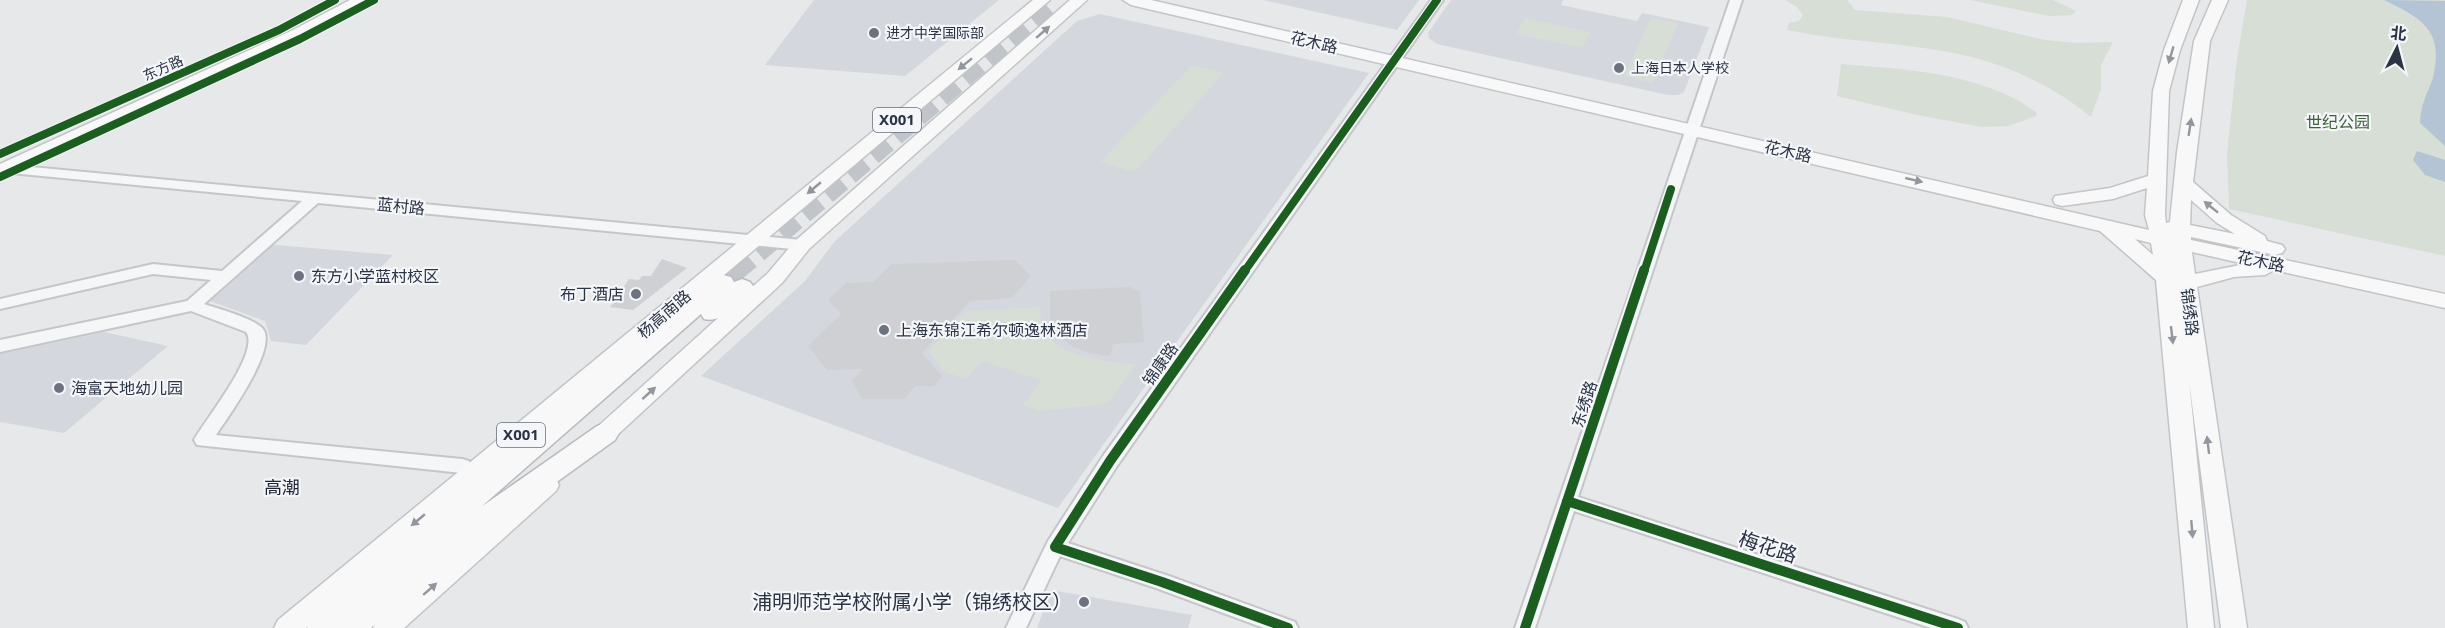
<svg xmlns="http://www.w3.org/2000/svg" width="2445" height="628" font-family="'Noto Sans','Noto Sans SC',sans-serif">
  <rect width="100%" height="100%" fill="#e6e8ea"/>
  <!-- built -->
  <path fill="#d4d7dd" d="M814,0h185l-94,76 -140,-11z
    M1263,0h156l-22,30z
    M1451,0h112l-2,5 76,16 5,-8 67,14 -25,65 -6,3h-10l-231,-51 -8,-6 -1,-5z
    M1100,14l269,59 -311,435 -357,-132 104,-95 30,-40 242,-220z
    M264,244l129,11 -87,90 -35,-4 -6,-20 -66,-24z
    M104,332l64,14 -104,87 -64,-11v-68z
    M1051,590l141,25 -4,13h-151z"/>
  <!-- green -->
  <path fill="#d6ded6" d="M1785,0h62l8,10 92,7 98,23 32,3 36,-1 -12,23v24l-10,28c-37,-31 -85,-53 -132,-63 -56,-12 -115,-12 -172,-24l2,-7 10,-2 4,-6 -6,-8z
    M1970,0h83l23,11 -4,4 -23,1z
    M2247,0h198v256l-216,-47 -2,-55 10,-96z
    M1525,18l66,14 -9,16 -66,-14z
    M1651,18l27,5 -25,60 -29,-7z
    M1841,64c57,5 116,7 168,32 10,4 19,11 28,17l-1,3 -28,10 -26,1 -65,-12 -80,-19z
    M1192,65l32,8 -89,99 -35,-10z
    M1040,307c-1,51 58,52 96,58l-26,36 -10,4 -61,6 -16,-6 19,-24 -60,-20 -16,18 -21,-7 -17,-20 38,-41z"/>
  <!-- water -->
  <path fill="#b4c4d5" d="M2384,0l61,1v145l-25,-23c0,-17 7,-29 13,-45 12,-48 -12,-60 -49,-78z
    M2417,151l28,9v22l-20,-7 -12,-15z"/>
  <!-- building -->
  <path fill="#ced0d3" d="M662,259l25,9 -54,42 -23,-3 19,-28 10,1 3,-4h9z
    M1015,260l16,16 -19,22 -42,3 -48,52 20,23 -8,10h-19l-11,13h-42l-10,-18 11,-12 -36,1 -19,-24 33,-32 -13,-14 18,-17 27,-1 19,-18z
    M1130,287l10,5 4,50 -31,2 -3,12 -20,-3 -18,-7 -15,-12 -7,-12v-31z"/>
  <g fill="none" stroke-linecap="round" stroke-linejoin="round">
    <!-- highway-tunnel-far1 -->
    <path stroke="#c1c4c9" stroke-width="20" stroke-dasharray="20 10" stroke-linecap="butt" d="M735,272l320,-272"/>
    <!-- highway-tunnel -->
    <path stroke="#c1c4c9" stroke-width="26" stroke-dasharray="26 14" stroke-linecap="butt" d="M723,282l14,-12"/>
    <!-- minor casing -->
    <g stroke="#c4c6c8" stroke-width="4">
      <path id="minor" d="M1431,0h12l-326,466 -49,77 101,33 126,46 3,6h-34l-108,-40 -96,-32 -34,72h-20l42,-87 55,-85z
        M1730,0h12l-164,497 380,122 7,3 3,6h-37l-357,-117 -39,117h-20z
        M0,164l802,76 8,5 -8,5 -484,-47 -114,101c14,5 50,14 59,25 15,19 -35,88 -47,106l246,24 7,2 2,5 -2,5 -7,2 -265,-28 -3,-5c11,-20 67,-88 52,-108l-55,-21 -191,41v-12l187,-39 24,-21 -58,-6 -153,35v-10l153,-35 69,7 80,-70 -302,-29z"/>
    </g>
    <!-- major casing -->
    <g stroke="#c2c5c8" stroke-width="3">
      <path id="major" d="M350,0h20l-65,36 -305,141v-13l293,-134z
        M1033,0h17l-744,628h-32l4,-8z
        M1070,0h17l-278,249 -27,34 -181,167 -8,3 -8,-3 -4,-6 4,-6 183,-165 27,-32z
        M1123,0h28l998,230 -4,-15 2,-27 -34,11 -51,7 -7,-2 -2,-4 2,-4 55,-8 38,-12 5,-85 11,-41 19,-50h16l-19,50 -11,41 -4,124 1,8 4,-1 7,-70 17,-111 18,-41h16l-18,41 -17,141 38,33 34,21 2,5 15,4 3,4 -3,4 -7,2 -84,-18v3l254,54v14l-171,-38 -9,5 -31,2 -37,10 50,341h-26l-32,-248 25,248h-26l-32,-348 -56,-49 -969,-226zM2191,200l26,23 18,11 -45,-9zM2135,239l16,4 2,12zM2192,252l53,12 -50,10z
        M547,476l9,3 3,6 -3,6 -152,137h-31l4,-8 161,-141z"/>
    </g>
    <!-- highway casing -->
    <g stroke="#b8bbbf" stroke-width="3">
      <path id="highway" d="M723,275l8,2 3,5 8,-3 8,3 4,5c-10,15 -32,37 -50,32l-3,-5 -220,193 116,-81 9,-3 9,3 4,7 -4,7 -168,121 -76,67h-64l4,-9 404,-342z"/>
    </g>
    <!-- minor -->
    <use href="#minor" fill="#f5f6f7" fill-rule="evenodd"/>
    <!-- major -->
    <use href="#major" fill="#f8f8f8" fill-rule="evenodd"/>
    <!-- highway -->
    <use href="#highway" fill="#f8f8f8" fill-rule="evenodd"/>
    <!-- cycleway-far1 casing -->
    <g stroke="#f4f6f9" stroke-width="10">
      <path id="cycleway-far1" d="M0,154l279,-124 56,-30
        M0,177l300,-138 74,-39
        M1244,272l193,-272
        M1644,272l27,-83"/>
    </g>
    <!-- cycleway casing -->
    <g stroke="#f4f6f9" stroke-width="14">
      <path id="cycleway" d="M1245,270l-135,191 -55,86 107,35 126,46
        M1567,501l391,127
        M1525,628l119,-358"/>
    </g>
    <!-- cycleway-far1 -->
    <use href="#cycleway-far1" stroke="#1b5e20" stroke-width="8"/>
    <!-- cycleway -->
    <use href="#cycleway" stroke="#1b5e20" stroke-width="10"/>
  </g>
  <!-- one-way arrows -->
  <defs><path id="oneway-solid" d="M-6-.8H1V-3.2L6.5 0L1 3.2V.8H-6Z" transform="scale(1.5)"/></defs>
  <g fill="#92969e">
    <use href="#oneway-solid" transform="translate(1043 32) rotate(-41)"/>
    <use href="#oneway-solid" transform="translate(2171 55) rotate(106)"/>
    <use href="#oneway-solid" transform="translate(965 64) rotate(141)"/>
    <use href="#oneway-solid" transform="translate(2190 127) rotate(-81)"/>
    <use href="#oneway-solid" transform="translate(1914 180) rotate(13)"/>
    <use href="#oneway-solid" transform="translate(814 188) rotate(140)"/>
    <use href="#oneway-solid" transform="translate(2211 207) rotate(-141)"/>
    <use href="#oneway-solid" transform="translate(2172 335) rotate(83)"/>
    <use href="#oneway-solid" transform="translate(649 393) rotate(-42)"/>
    <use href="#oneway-solid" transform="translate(2208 445) rotate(-97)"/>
    <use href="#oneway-solid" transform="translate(418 520) rotate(140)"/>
    <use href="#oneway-solid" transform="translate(2192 529) rotate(85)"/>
    <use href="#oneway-solid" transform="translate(430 589) rotate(-41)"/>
  </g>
  <!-- markers -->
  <g fill="#6c737f" stroke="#f4f6f9" stroke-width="2">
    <circle cx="874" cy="33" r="6"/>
    <circle cx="1619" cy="68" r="6"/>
    <circle cx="299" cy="276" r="6"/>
    <circle cx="636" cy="294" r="6"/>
    <circle cx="884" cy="330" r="6"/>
    <circle cx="59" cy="388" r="6"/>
    <circle cx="1084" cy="602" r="6"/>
  </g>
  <g text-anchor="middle" stroke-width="4.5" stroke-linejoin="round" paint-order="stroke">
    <!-- far-poi labels -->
    <g font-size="14" fill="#2b3445" stroke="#f4f6f9" text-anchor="start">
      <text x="886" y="38">进才中学国际部</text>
      <text x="1631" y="73">上海日本人学校</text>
    </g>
    <!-- far-street labels -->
    <g font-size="14" fill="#2b3445" stroke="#f4f6f9">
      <text transform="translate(163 68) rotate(-24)" y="5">东方路</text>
    </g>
    <!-- shield labels -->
    <g fill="#f4f6f9" stroke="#676e7b" stroke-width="1.5">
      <rect x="873" y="108" width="48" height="24" rx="4.5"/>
      <rect x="497" y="423" width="48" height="24" rx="4.5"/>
    </g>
    <g font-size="15" font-weight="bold" fill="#2b3445">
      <text x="897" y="125">X001</text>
      <text x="521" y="440">X001</text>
    </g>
    <!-- street labels -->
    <g font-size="16" fill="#2b3445" stroke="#f4f6f9">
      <text transform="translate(1314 42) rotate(13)" y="6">花木路</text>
      <text transform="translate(1788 151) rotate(13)" y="6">花木路</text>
      <text transform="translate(401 206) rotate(6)" y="6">蓝村路</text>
      <text transform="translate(2261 261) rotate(12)" y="6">花木路</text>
      <text transform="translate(2190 312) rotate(83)" y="6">锦绣路</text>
      <text transform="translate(664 314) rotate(-41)" y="6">杨高南路</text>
      <text transform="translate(1160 364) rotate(-55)" y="6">锦康路</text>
      <text transform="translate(1584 404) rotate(-72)" y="6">东绣路</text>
    </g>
    <!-- park labels -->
    <g font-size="16" fill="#3f6138" stroke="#f4f6f9">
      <text x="2338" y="128">世纪公园</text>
    </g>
    <!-- poi labels -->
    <g font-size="16" fill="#2b3445" stroke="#f4f6f9" text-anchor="start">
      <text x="311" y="282">东方小学蓝村校区</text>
      <text x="624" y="300" text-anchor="end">布丁酒店</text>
      <text x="896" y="336">上海东锦江希尔顿逸林酒店</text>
      <text x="71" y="394">海富天地幼儿园</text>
    </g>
    <!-- neighbourhood labels -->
    <g font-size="18" fill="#1d2536" stroke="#f4f6f9">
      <text x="282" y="494">高潮</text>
    </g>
    <!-- near-street labels -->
    <g font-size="20" fill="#2b3445" stroke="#f4f6f9">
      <text transform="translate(1768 547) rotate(18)" y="7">梅花路</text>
    </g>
    <!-- near-poi labels -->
    <g font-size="20" fill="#2b3445" stroke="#f4f6f9" text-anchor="end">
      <text x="1072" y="609">浦明师范学校附属小学（锦绣校区）</text>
    </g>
  </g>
  <!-- north arrow -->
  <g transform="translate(2397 48) rotate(6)" stroke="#f4f6f9" stroke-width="4.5" paint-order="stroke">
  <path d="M0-4.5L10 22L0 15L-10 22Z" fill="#2b3445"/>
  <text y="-9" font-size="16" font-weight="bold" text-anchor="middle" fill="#2b3445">北</text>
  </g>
</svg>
